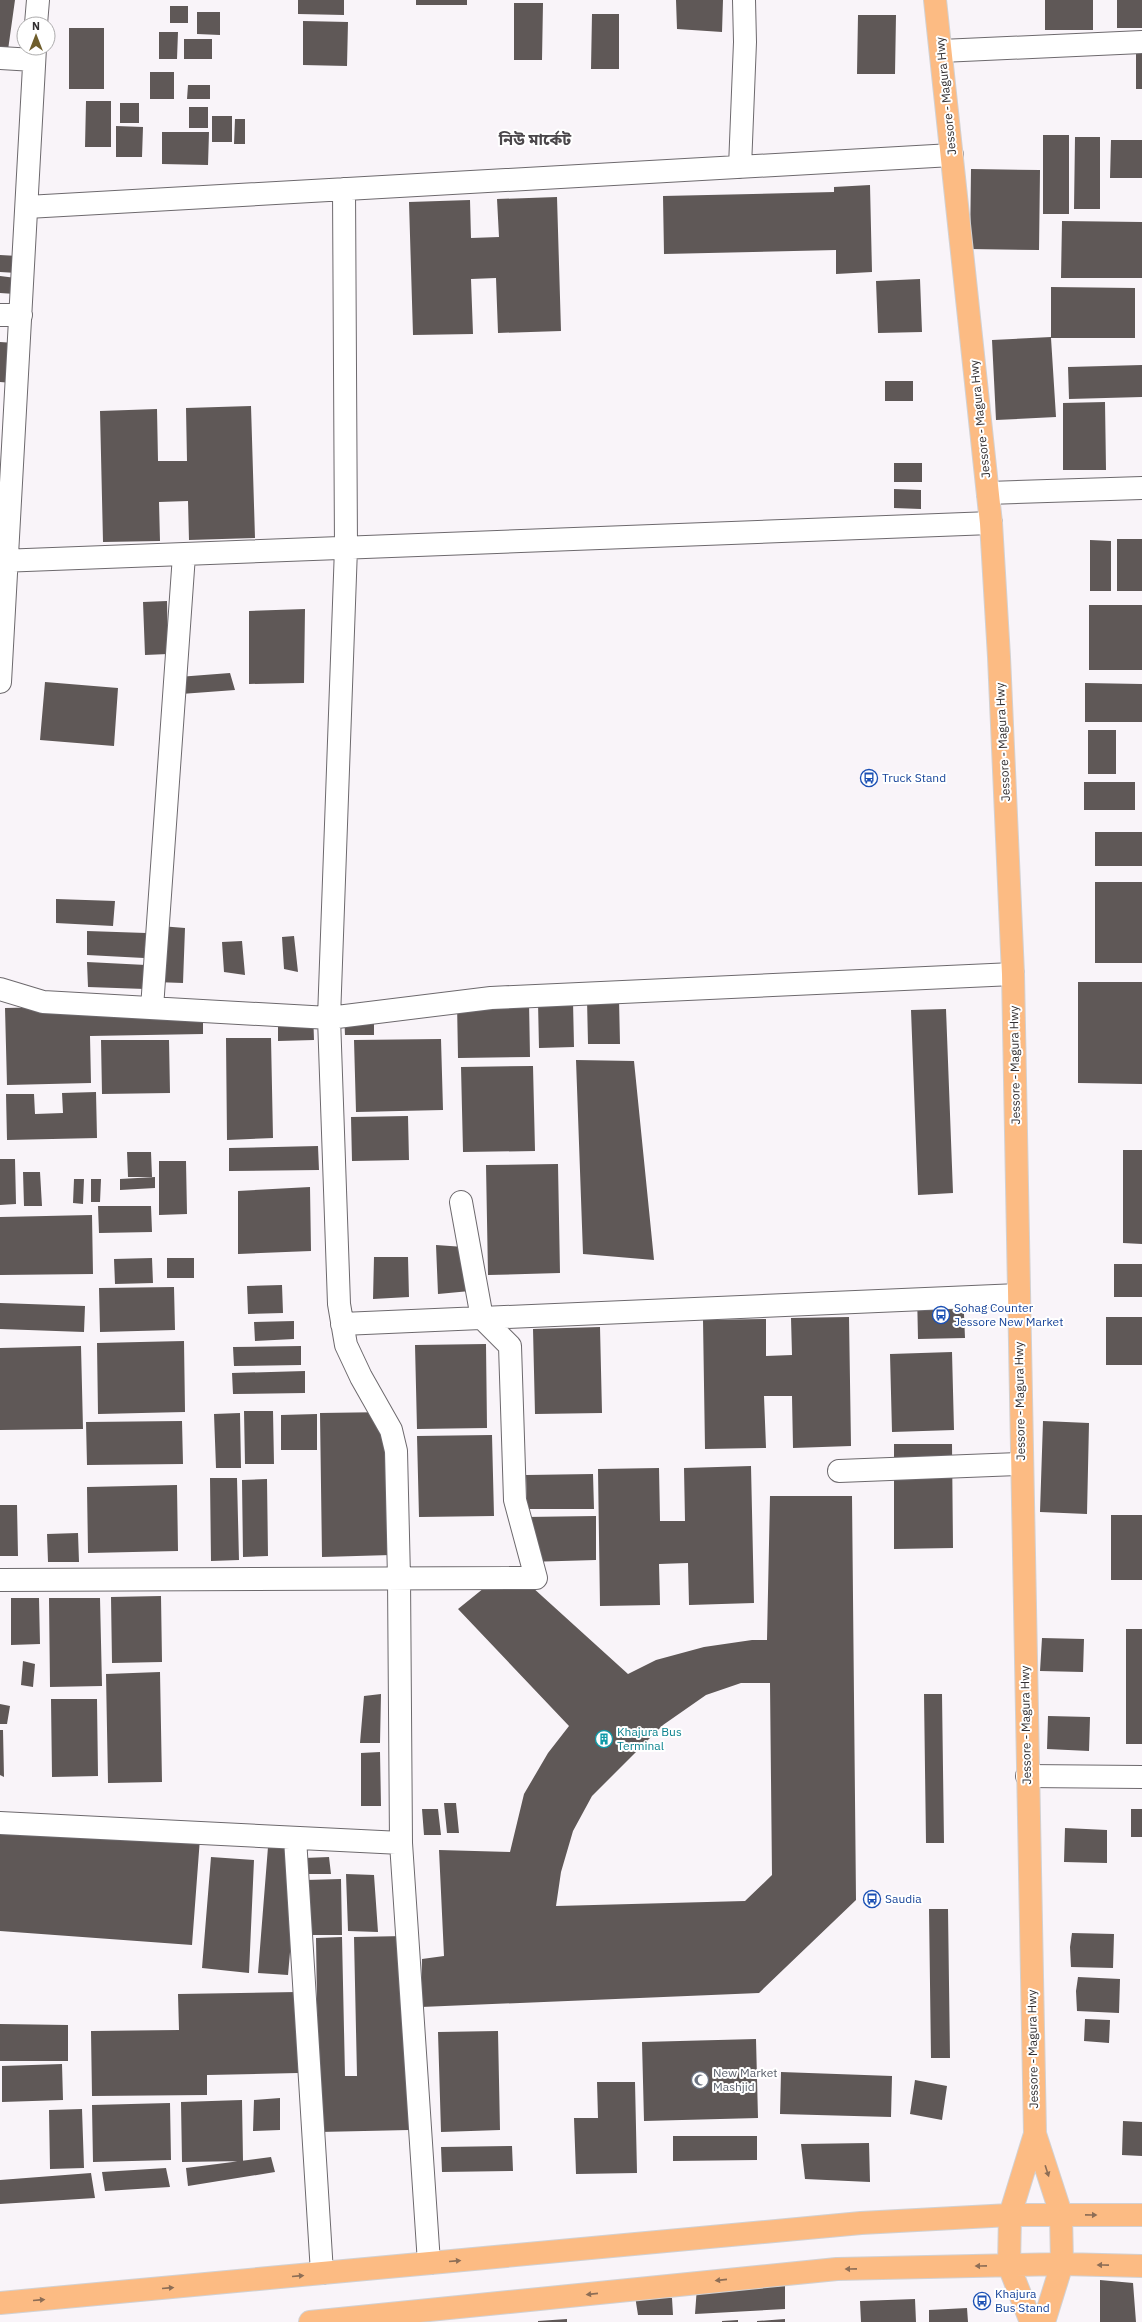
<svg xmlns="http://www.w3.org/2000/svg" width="1142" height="2322" font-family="'IBM Plex Sans','Noto Sans Bengali',sans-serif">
  <rect width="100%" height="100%" fill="#f9f4f9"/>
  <!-- building -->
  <path fill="#5f5857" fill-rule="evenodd" d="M0,0h15l-7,50 -8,-2z
    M298,0h46v15l-46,-1z
    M416,0h51v5h-51z
    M676,0h47l-1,32 -45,-3z
    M1045,0h48v30h-48z
    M1117,0h25v28h-25z
    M514,3h29l-1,57h-28z
    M170,6h18v17h-18z
    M197,12h23v23l-23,-1z
    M592,14h27v55h-28z
    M858,15h38l-1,59h-38z
    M303,21l45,1 -1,44 -44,-1z
    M69,28h35v61h-35z
    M159,32h19l-1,27h-18z
    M1136,37h6v52h-6z
    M184,39h28v20h-28z
    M150,72h24v27h-24z
    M188,85h22v14h-23z
    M86,101h25v46h-26z
    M120,103h19v20h-19z
    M189,107h19v21h-19z
    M212,116h20v26h-20z
    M235,119h10v25h-11z
    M116,126l27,1 -1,30h-26z
    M162,132h47l-1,33 -46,-1z
    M1043,135h26v79h-26z
    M1075,137h25v72h-26z
    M1111,140h31v38h-32z
    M971,169l69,1 -1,80 -69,-1z
    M870,185l2,87 -36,2v-24l-172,4 -1,-58 171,-4v-5z
    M557,197l4,134 -63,2 -2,-55 -25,1 2,55 -60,1 -4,-133 61,-2 1,38 28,-1 -2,-38z
    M1062,221l80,1v56h-81z
    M0,255l18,1 -1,17 -17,-1z
    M0,276l16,2 -1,16 -15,-1z
    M920,279l2,53 -44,1 -2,-52z
    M1051,287l84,1v50h-84l5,79 -60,3 -4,-80 59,-3z
    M0,342l15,1 -2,40 -13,-1z
    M1142,365v32l-73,2 -1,-32z
    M885,381h28v20h-28z
    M1105,402l1,68h-43v-67z
    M251,406l4,132 -66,2 -1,-39 -29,1 1,39 -57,1 -3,-131 57,-2 1,52h29l-1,-53z
    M894,463h28v19h-28z
    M894,489l27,1v19l-27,-1z
    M1117,539h25v52h-25z
    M1090,540l21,1v50h-21z
    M167,601l1,53 -23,1 -2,-53z
    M1089,605h53v65h-53z
    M305,609l-1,74 -55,1v-73z
    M230,673l5,17 -54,4 -3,-17z
    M45,682l73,6 -4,58 -74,-6z
    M1085,683l57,1v38h-57z
    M1088,730h28v44h-28z
    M1084,782h51v28h-51z
    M1095,832h47v34h-47z
    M1095,882h47v81h-47z
    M56,899l59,2 -2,25 -57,-3z
    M160,926l25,2 -2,55 -28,-1z
    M87,931l59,2 -2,25 -57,-3z
    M294,936l4,36 -14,-3 -2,-32z
    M242,941l3,34 -21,-3 -2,-30z
    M87,962l59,3 -1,24 -57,-2z
    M1078,982h64v102l-64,-1z
    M587,999h32l1,45h-32z
    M529,1001l1,56 -72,1 -1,-56z
    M573,1001l1,46 -35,1 -1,-46z
    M203,1004v30l-113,2 1,47 -84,2 -2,-77z
    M313,1009l1,31 -36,1v-31z
    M374,1009v26h-29l-1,-25z
    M946,1009l7,184 -35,2 -7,-185z
    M226,1038h45l2,100 -46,2z
    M441,1039l2,71 -87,2 -2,-72z
    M101,1040h68l1,53 -68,1z
    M576,1060l58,1 20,199 -71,-6z
    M533,1066l2,85 -72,1 -2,-85z
    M96,1092l1,46 -90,2 -1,-46h28l1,20 28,-1 -1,-20z
    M408,1116l1,44 -57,1 -1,-44z
    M318,1146l1,24 -90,1v-23z
    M1123,1150h19v94l-19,-1z
    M127,1152h24l1,25h-24z
    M0,1159h15l1,45 -16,1z
    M159,1161h27l1,53 -28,1z
    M558,1164l2,109 -72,2 -2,-110z
    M23,1172h17l2,34h-18z
    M155,1177v11l-35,2v-11z
    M74,1179h10l-1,25 -10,-1z
    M91,1179h10l-1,23h-9z
    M310,1187l1,64 -73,3v-63z
    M98,1206h53l1,26 -53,1z
    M92,1215l1,59 -93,1v-58z
    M436,1245l28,2 6,44 -32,3z
    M374,1257h34l1,40 -36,2z
    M152,1258l1,25 -38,1 -1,-25z
    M167,1258h27v20h-27z
    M1114,1264h28v33h-28z
    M282,1285l1,28 -35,1 -1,-28z
    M174,1287l1,43 -75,2 -1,-44z
    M963,1291l2,47 -47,1 -1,-47z
    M0,1303l85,3 -1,26 -84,-3z
    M849,1317l2,129 -58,2 -1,-52h-28l2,52 -61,1 -2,-129 63,-1v37l26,-1 -1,-37z
    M1106,1317h36v48h-36z
    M294,1321v18l-39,2 -1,-19z
    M600,1327l2,86 -67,1 -2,-85z
    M184,1341l1,71 -87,2 -1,-71z
    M486,1344l1,84 -70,1 -2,-84z
    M81,1346l2,83 -83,1v-82z
    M301,1346v19l-67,1 -1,-19z
    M952,1352l2,78 -62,2 -2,-78z
    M305,1371v22l-72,1 -1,-21z
    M244,1411h29l1,53h-29z
    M389,1412l2,143 -69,2 -2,-144z
    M240,1413l1,55h-25l-2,-54z
    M317,1414v36h-36v-35z
    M182,1421l1,43 -96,1 -1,-43z
    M1043,1421l46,2 -2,91 -47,-2z
    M492,1435l2,81 -75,1 -2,-81z
    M894,1444h58l1,104 -59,1z
    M751,1466l3,137 -65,2 -1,-42 -29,1 1,41 -60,1 -2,-137 61,-1 1,53h25l-1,-53z
    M593,1474l1,35h-67l-1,-34z
    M210,1478h27l2,82 -28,1z
    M267,1479l1,77 -25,1 -1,-77z
    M177,1485l1,66 -90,2 -1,-66z
    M770,1496h82l4,404 -97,93 -338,14 1,-48 22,-3 -5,-106 71,2 14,-58 24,-41 21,-27 -111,-117 52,-42 118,107 28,-14 48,-13 48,-7h15zM741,1683h29l2,192 -27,26 -189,5 5,-34 12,-41 19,-35 71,-71 43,-30z
    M0,1505h17l1,51h-18z
    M1111,1515h31v65h-31z
    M596,1516v44l-69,2 -1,-45z
    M78,1533l1,29h-31l-1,-28z
    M161,1596l1,66 -50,1 -1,-66z
    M11,1598h28l1,46 -29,1z
    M49,1598h51l2,88 -52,1z
    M1126,1629h16v115h-16z
    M1042,1638l42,1 -1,33 -43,-1z
    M23,1661l12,3 -2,23 -12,-2z
    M160,1672l2,110 -54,1 -2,-109z
    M381,1694l-1,49h-20l4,-47z
    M924,1694h18l2,149h-18z
    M51,1699h46l1,77 -46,1z
    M0,1704l10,2 -3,18h-7z
    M1048,1716l42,1 -1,34 -42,-2z
    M0,1730h3l1,47 -4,-2z
    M380,1752l1,54h-20v-53z
    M444,1803h12l3,30h-12z
    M422,1809h16l3,26h-17z
    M1131,1809h11v28h-11z
    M0,1823l200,15 -8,107 -192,-14z
    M1065,1828l42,2v33l-43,-1z
    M268,1847l31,3 -11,125 -30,-2z
    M211,1857l43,3 -5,113 -47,-5z
    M329,1857l2,17h-28l1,-16z
    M346,1874l28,1 4,57 -30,-1z
    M341,1879l1,56h-36v-55z
    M929,1909h19l2,149h-19z
    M1072,1933l42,1 -1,34 -42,-1 -1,-20z
    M405,1936l4,194 -90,2 -3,-194 26,-1 3,139h12l-3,-139z
    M1078,1977l42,2 -1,34 -42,-2 -1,-20z
    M297,1992l1,81 -91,2v20l-115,1 -1,-65 88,-1 -1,-36z
    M1085,2019l25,1 -1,23 -25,-2z
    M0,2024l68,1v36h-68z
    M498,2031l2,99 -59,2 -3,-100z
    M756,2039l2,79 -114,3 -2,-79z
    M62,2064l1,36 -61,2v-36z
    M781,2072l111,4 -1,41 -111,-3z
    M915,2080l32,6 -5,34 -32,-6z
    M597,2082h38l2,91 -61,1 -2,-56h24z
    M280,2098v32l-27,1 1,-31z
    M242,2100l1,61 -61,1 -1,-60z
    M170,2103l1,57 -78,2 -1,-57z
    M82,2109l2,59 -34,1 -1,-59z
    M1123,2121l19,1v34l-20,-1z
    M673,2136h84v24l-84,1z
    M869,2143l1,39 -65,-3 -4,-35z
    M512,2146l1,25 -71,1 -1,-25z
    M271,2157l4,15 -87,14 -2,-18z
    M166,2168l4,19 -65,4 -3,-19z
    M91,2173l4,25 -95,6v-24z
    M1100,2280l33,3 3,39h-36z
    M785,2285v24l-90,5 2,-27z
    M635,2296l37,2 1,17h-35z
    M915,2299l1,23h-55l-1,-21z
    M967,2308l1,14h-39v-12z
    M567,2319v3h-29v-1z
    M785,2319v3h-28v-1z
    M738,2320v2h-16v-1z"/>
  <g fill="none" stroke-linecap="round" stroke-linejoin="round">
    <!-- minor casing -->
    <g stroke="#6d696d" stroke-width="24">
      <path id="minor" d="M36,24l2,-24
        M941,51l201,-9
        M0,58l34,2
        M740,167l5,-125 -1,-42
        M344,189l2,359 -17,470 10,286 7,41 15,32 30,53 5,21 3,127 2,265 28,420
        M27,207l925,-52
        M0,315h21
        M988,493l154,-5
        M0,561l991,-38
        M0,682l35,-634
        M0,989l43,13 286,16 162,-20 522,-24
        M152,1008l32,-453
        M342,1324l677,-29
        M839,1471l182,-7
        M0,1580l536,-2 -21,-78 -5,-154 -28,-28 -21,-116
        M1027,1776l115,1
        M0,1823l401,20
        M295,1838l27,435"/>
    </g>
    <!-- highway casing -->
    <g stroke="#d2d1d2" stroke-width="24">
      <path id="highway" d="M935,0l56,523 8,134 14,317 22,1160 26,80 1,50 -18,58
        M0,2303l861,-80 149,-8h132
        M310,2322l527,-53 225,-5 80,2
        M1031,2322l-22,-56 1,-51 25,-81"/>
    </g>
    <!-- minor -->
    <use href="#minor" stroke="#fff" stroke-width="22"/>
    <!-- highway -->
    <use href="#highway" stroke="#fcbb83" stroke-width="22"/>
  </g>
  <!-- one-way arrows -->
  <defs><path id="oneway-solid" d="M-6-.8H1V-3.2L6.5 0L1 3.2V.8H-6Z"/></defs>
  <g fill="#8d6e56">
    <use href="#oneway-solid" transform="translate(1047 2171) rotate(72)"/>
    <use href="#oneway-solid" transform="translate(1091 2215) rotate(1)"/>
    <use href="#oneway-solid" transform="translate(455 2261) rotate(-5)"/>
    <use href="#oneway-solid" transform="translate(1103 2265) rotate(-179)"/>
    <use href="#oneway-solid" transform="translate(981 2266) rotate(179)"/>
    <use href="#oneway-solid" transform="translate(851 2269) rotate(179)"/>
    <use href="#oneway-solid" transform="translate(298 2276) rotate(-5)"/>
    <use href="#oneway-solid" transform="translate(721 2280) rotate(174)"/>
    <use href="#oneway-solid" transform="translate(168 2288) rotate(-5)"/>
    <use href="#oneway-solid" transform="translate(592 2294) rotate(174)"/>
    <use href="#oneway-solid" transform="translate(39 2300) rotate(-5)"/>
  </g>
  <!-- icons -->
  <defs>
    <g id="bus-ring" transform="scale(0.9)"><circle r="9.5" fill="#fff" stroke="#1a4fb4" stroke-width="1.5"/><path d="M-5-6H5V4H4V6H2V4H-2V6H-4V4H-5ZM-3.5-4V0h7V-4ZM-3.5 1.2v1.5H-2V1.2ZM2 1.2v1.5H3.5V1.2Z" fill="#1a4fb4"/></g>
    <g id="building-ring" transform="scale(0.9)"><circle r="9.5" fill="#fff" stroke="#0f9aa8" stroke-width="1.5"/><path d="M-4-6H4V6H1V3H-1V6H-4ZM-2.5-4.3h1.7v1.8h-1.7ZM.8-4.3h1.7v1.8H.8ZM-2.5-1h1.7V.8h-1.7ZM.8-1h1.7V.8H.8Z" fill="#0f9aa8"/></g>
    <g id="mosque-ring" transform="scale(0.9)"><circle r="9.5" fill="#fff" stroke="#6b7280" stroke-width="1.5"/><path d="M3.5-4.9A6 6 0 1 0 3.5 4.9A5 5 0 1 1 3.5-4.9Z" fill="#6b7280"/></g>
  </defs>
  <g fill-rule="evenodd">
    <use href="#bus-ring" x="869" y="778"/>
    <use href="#bus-ring" x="941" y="1315"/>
    <use href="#building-ring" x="604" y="1739"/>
    <use href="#bus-ring" x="872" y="1899"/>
    <use href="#mosque-ring" x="700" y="2080"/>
    <use href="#bus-ring" x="982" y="2301"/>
  </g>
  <g text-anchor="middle" stroke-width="4" stroke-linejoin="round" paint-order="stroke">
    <!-- street labels -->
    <g font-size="12" fill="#322f31" stroke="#fff">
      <text transform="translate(946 96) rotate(-96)" y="4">Jessore - Magura Hwy</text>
      <text transform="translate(980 419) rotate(-96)" y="4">Jessore - Magura Hwy</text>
      <text transform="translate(1003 742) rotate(-93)" y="4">Jessore - Magura Hwy</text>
      <text transform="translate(1015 1065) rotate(-91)" y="4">Jessore - Magura Hwy</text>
      <text transform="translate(1020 1401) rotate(-91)" y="4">Jessore - Magura Hwy</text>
      <text transform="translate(1026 1725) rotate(-91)" y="4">Jessore - Magura Hwy</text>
      <text transform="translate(1033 2049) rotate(-91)" y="4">Jessore - Magura Hwy</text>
    </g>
    <!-- transit labels -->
    <g font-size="12" fill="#164399" stroke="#fff" text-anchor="start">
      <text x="882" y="782">Truck Stand</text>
      <text x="954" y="1312">Sohag Counter<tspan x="954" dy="14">Jessore New Market</tspan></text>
      <text x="885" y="1903">Saudia</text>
      <text x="995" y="2298">Khajura<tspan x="995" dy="14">Bus Stand</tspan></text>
    </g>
    <!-- culture labels -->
    <g font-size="12" fill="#0d838f" stroke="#fff" text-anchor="start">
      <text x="617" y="1736">Khajura Bus<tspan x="617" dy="14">Terminal</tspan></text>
    </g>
    <!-- worship labels -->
    <g font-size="12" fill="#5b616d" stroke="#fff" text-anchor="start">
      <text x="713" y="2077">New Market<tspan x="713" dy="14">Mashjid</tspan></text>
    </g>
    <!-- district labels -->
    <g font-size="16" font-weight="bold" fill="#4b474b" stroke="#fff">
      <text x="535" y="145">নিউ মার্কেট</text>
    </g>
  </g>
  <!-- north arrow -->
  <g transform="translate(36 36)"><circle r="19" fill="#ffffff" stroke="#adacad"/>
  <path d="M0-3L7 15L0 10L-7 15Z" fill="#6f5e2c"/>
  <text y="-6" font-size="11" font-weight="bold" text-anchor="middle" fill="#322f31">N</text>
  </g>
</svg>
